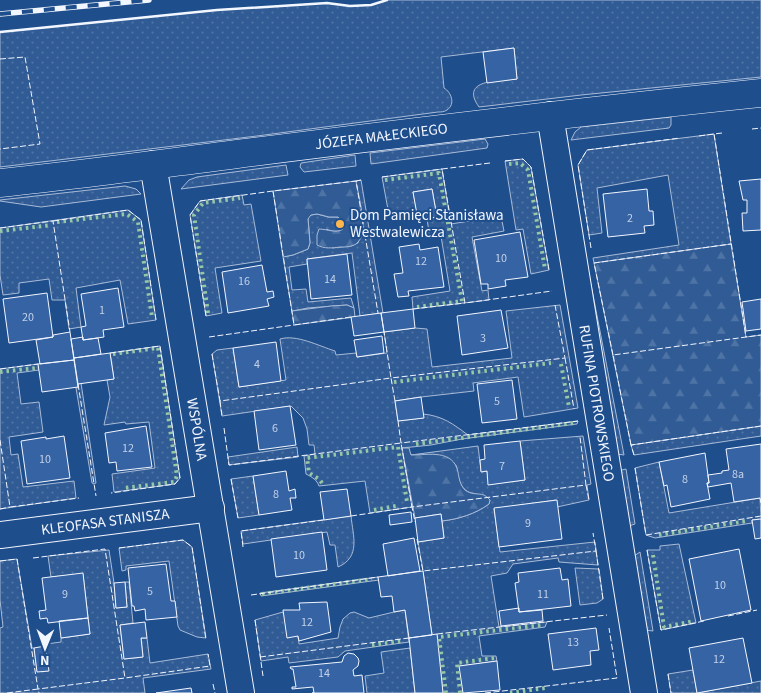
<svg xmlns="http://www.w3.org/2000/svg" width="761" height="693" font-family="'Source Sans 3',sans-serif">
  <defs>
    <pattern id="grass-dots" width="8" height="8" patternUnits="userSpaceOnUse" patternTransform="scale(1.25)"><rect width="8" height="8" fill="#305b95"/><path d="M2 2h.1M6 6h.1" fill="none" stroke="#4e73a5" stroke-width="1.8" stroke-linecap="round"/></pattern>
    <pattern id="forest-firs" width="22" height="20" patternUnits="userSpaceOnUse" patternTransform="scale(1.25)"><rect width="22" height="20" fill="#305b95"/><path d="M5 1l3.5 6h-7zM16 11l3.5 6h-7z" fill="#4e73a5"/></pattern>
  </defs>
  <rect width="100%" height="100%" fill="#1f4e8c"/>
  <!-- grass -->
  <path fill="url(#grass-dots)" stroke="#a8bbd7" d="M387,0h374v77l-180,18 -102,12c-20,-28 20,-26 38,-28l-3,-31 -73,9 3,31c7,4 12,16 3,22 -3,2 -6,2 -9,2l-181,24 -257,31v-135l217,-22 110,-7 23,3 21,-1z
    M671,117v8l-2,3 -98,12 4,-8 6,-5z
    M714,134l17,110 -137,19 -1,-5 86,-13 -11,-70 -71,13 5,45 -13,2 -11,-70 9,-15z
    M485,139l3,5 -1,4 -116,16 -1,-11z
    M355,155l1,11 -52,6 -4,-5 1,-4z
    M523,159l8,8 18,103 -18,4 -8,-45 -7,1 -11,-69z
    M286,165l2,10 -107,14 8,-9 8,-3z
    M442,169l9,55 50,-8 3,15 -32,6 10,54 6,-1 1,10 -76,9 -1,-12 38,-6 -9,-55 -11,2 -3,-19 10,-2 -5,-28 -19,3 4,21 -25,4 -1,-2h-2l-7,-38z
    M361,180l22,133 -23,3 -8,-63 -45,6v5l-18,3 3,23 14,-1 2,13 43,-4 3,10 -7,-3 -39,3 -16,3 -9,-54 10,-2 15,-6 2,-6 -2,-25 3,-3 6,-1 12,3h9l5,6v6c-5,4 -11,2 -17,0l6,19 19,-2 7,-3 5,-18 -7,-44z
    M125,186l11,3 5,5 -100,13 -41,-6v-1z
    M242,195l2,10 7,-1 10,57 -46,7 7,45 -16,3 -16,-101 10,-14z
    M128,210l13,10 15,100 -28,4 -8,-44 -44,8 5,39 -12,2 -4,-29h-13l-3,-21 -30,4v10l-16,2 -3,-20v-47z
    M587,264l37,191 -7,-1z
    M560,305l18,103 -54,9 -6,-40 -45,6 1,8 -53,6 -26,4 3,20 25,-3v-4c20,2 30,10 45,21l110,-14 -1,3 -115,15 -31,6 -29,3 10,59 -42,6 -5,-32 -46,5c-2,-6 -7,-9 -13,-12l-2,-18 11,-2 -1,-9h-5l-2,-16 -4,-11 -12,-12 -69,10 -10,-62 5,-4 16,-2 6,39 47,-7 -6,-41c16,-5 39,7 55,12l1,4 20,-2 1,4 30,-4 -3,-21 31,-4 12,1 5,38 80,-9 -6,-47z
    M160,346l20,132 -5,6 -61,8 -2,-18 43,-6 -6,-46 -23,2 -1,-2 -21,3 6,-28 -3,-17 7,-1 -4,-26z
    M38,364l1,6 -22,3 4,31 18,-2 4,30 -34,5 2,18 7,-1 5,33 51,-6 2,17 -76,11v-140z
    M81,383l15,100 -2,1 -2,-1 -16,-95 2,-1v-3z
    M761,426v10l-127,19 -3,-10z
    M583,436l8,48 -4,1 2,15 -32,7 -1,-7 -62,9 6,43 95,-10 3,23 -39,-3 -1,-4 -45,6 -6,9 -16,3 8,51 48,-5 -2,5 -66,9 3,20h14l1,5 -37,5 3,27h-20l-6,-58h-5l-9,-64 -5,-29 26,-4 -2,-17c17,-2 33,-7 47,-17l1,-4c-7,-5 -7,-4 -15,-6 -16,-3 -16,-15 -19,-29l-37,-10h-8l67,-9 3,25h6l2,13 36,-4 -5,-39z
    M297,447l1,10 -69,8 -1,-8z
    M659,462l10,51 91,-15 1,21 -9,1v3l-97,15 -9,-3 -11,-67z
    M626,469l9,55 -9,3 -8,-56z
    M253,476l6,39 -21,3 -7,-39z
    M351,516c2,20 10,41 -13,51l-3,-22h-5l-3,-13 -84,12 -2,-13z
    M183,540l9,7 14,91 -9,-1 -17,-7 -2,-4 -9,-65 -43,5v4l-4,1 -3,-23z
    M679,544l17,79 -35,7 -14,-80h13v-4z
    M109,550l5,33 2,25 11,-1 -2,-25h4l4,41 -13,2 4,34 19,-2 -2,-19h6l3,25 58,-9 3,15 -68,9 2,15h-145v-65l3,-1 -3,-27v-39l17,-2 15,89h2l3,23h11l-3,-25 1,-2 15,-2v-4l29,-4 -7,-60 -32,3 -3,-21z
    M640,552l13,79 -8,-1 -11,-74z
    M575,568l24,1 4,30 -6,4 -17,2z
    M378,577l1,3 -118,16 -1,-3z
    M405,610l4,32 -64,9 -7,6 -49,6 -1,-6 -27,4 -6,-41 28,-8 15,24 1,8 39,-6 2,-11 3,-8 7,-6 4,-1 15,6 25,-6z
    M410,648l5,45h-48l-2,-17 19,-3 -3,-21z
    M693,670l4,23 64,-12v12h-90l-3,-19z"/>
  <!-- forest -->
  <path fill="url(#forest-firs)" stroke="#a8bbd7" d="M356,181c2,14 13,50 2,61 -4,5 -12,5 -18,5 -7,1 -16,2 -23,-2v-10l2,-6c8,0 18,5 24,0v-6l-5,-6h-9l-12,-3 -6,1 -3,4 2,24 -2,6 -15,6 -10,2 -10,-66z
    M731,244l15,93 15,-2v91l-130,19 -37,-182z
    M347,305l7,3 1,9 -61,8 -2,-14 39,-5z
    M402,448h7l2,7c18,0 42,-6 47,17 1,6 2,13 7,18 6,5 13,3 19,5 2,1 4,3 6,5l-1,4c-14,10 -30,15 -47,17l-1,-7 -26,4z"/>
  <!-- building -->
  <path fill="#3563a3" stroke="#f2f6ff" d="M514,48l3,31 -30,4 -4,-31z
    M761,179v51l-18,1 -1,-18h5v-13h-4l-4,-19z
    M432,189l5,28 -19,3 -5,-28z
    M647,189l2,22h4l1,14 -10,1 1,7 -37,4 -5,-43z
    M520,232l8,45 -23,3 1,6 -18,3v-5h-7l-7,-44z
    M419,244l1,6 18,-3 6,40 -36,4 1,5 -11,1 -4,-23 9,-1 -4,-26z
    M347,254l5,41 -41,4 -4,-40z
    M262,265l5,27 6,-1 1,6 -7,2 2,7 -41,7 -6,-41z
    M118,288l6,39 -21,3 1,7 -21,3 -2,-13 5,-1 -5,-32z
    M47,293l6,44 -44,6 -6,-44z
    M761,299v30l-15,2 -4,-29z
    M413,309l2,19 -31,4 -3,-19z
    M501,310l7,38 -46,7 -5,-39z
    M381,313l3,19 -30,4 -3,-19z
    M70,332l4,28 -34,4 -4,-24 17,-3v-2z
    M382,336l2,17 -27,4 -3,-17z
    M83,337v3l15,-2 3,16 -27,4 -3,-19z
    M276,342l5,39 -42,6 -6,-39z
    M110,353l4,26 -36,5 -4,-26z
    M74,360l4,27 -36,5 -4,-28z
    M512,380l5,39 -35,4 -5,-39z
    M421,397l3,21 -26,3 -3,-20z
    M290,406l6,39 -37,5 -5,-39z
    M146,426l6,41 -35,4 -1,-9 -7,1 -4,-30z
    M64,436l6,42 -43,6 -6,-43 25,-4v2z
    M520,441l5,39 -37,5 -1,-14 -6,1 -1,-12 5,-1 -1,-14z
    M761,444v59l-1,-5 -26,4 -3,-19 -23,4 -1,-4h2l-1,-8 14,-2v-2l7,-1 -3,-21z
    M705,453l4,30h-2l3,16 -39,8 -4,-22 -3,1 -5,-24z
    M286,471l3,20 6,-2 1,9h-6l2,12 -33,5 -6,-39z
    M347,489l4,27 -27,4 -4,-28z
    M557,500l5,39 -63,8 -5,-39z
    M411,512l1,10 -22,3 -1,-10z
    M441,514l3,24 -26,4 -3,-24z
    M761,519v19l-6,1 -3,-19z
    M322,532l5,38 -51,7 -5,-38z
    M414,538l6,33 -32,5 -5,-32z
    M739,549l12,61 -50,11 -12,-62z
    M166,564l5,37h4l2,16 -31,3 -1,-11 -10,2 -1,-5h-2l-4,-38z
    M560,568l2,12 6,-1 3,27 -52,6 -4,-29 4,-1 -1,-9z
    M423,571l9,64 -23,3 -4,-28 -11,2 -2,-16 -11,1 -3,-20z
    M83,573l5,45 -40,5 -1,-5 -7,1 -1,-8 7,-1 -4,-32z
    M125,582l2,25 -11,1 -2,-25z
    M327,602l4,30 -32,9 -1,-5 -11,2 -4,-28h17l-1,-7z
    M519,608v4l23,-2 1,11 -42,5 -2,-15z
    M88,618l2,16 -29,4 -2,-17z
    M145,622l2,16h-6l2,19 -19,2 -4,-34z
    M596,628l3,22 -9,1 1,14 -38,5 -5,-36z
    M437,634l6,59h-28l-6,-55z
    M743,638l9,45 -55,10 -8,-45z
    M45,646l4,25 -12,1 -3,-24z
    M348,653l6,1 4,4 1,3 -1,5 -5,4 1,6 8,-1 2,18h-52h2l-1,-6 -21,2v-2h4l-3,-18h-2l-1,-2 52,-5 2,-6z
    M497,661l3,29 -37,3 -4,-27z
    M191,688l1,5h-36z"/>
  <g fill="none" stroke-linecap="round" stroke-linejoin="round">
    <!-- minor casing -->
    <g stroke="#f2f6ff" stroke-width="28">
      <g id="minor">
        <path id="s1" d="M550,115l94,578"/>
        <path id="s2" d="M153,164l88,529"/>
        <path id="s3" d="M0,535l211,-27"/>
      </g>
    </g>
    <!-- tertiary casing -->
    <g stroke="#f2f6ff" stroke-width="29">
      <g id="tertiary">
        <path id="s4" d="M0,183c79,-8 158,-19 237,-29 175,-22 349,-43 524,-61"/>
      </g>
    </g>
    <!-- minor -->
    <use href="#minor" stroke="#1f4e8c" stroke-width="26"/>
    <!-- tertiary -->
    <use href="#tertiary" stroke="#1f4e8c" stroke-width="28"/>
    <!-- rail casing -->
    <g stroke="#f2f6ff" stroke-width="5.5">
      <path id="rail" d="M0,14l149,-14"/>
    </g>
    <!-- rail -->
    <use href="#rail" stroke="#1f4e8c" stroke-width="4" stroke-dasharray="11" stroke-linecap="butt"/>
    <!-- hedge -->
    <path stroke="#97c8a6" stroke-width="4" stroke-dasharray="2.5 4" stroke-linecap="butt" d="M509,164l11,-1 8,7 17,99
      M385,180l54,-7 23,128 -45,6
      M57,222l70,-8 11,8 14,95
      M0,231l51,-6
      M208,313l-14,-98 9,-12 37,-5
      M113,354l45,-6 19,128 -3,6 -50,6
      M561,364l8,43
      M0,372l36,-4
      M394,382l157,-19
      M416,444l158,-21
      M322,483l-3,-4 -10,-6 -2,-15 91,-11 9,55
      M374,510l22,-4
      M659,535l88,-14
      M653,555l11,72 30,-6
      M262,594l110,-15
      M372,645l29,-4
      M446,693l-7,-56 103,-12
      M460,693l-3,-30 38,-5
      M510,693l35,-5"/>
    <!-- fence -->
    <path stroke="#f2f6ff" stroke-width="1" stroke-dasharray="6 2.5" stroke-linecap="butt" d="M0,59l25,-2 15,87 -40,5
      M752,129l9,-1
      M722,133l-8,1 32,203
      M699,136l15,-2
      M505,161l18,-2 8,8 18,103
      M490,163l-48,6 23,134 87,-12
      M382,177l60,-8
      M361,180l-5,1 22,132
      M53,221l75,-11 13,10 15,100
      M0,228l53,-7 17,111
      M591,248l-13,-83 9,-15 93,-12
      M413,309l52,-6
      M206,316l-16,-101 10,-14 73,-10
      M351,317l-57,8 -21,-134 83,-10
      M209,337l85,-12
      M110,353l50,-7 20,132 -5,6 -64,9
      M212,354l8,47 171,-23 -7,-46
      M613,355l-19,-92 137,-19
      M565,358l9,51
      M0,369l38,-5
      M78,384l18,112
      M220,401l2,15
      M395,401l-4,-23 174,-20 -10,-53
      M398,421l3,22 177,-22
      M224,428l5,37 172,-22 11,64 174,-22 -6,-48
      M0,440l10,67 69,-9
      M631,445l-18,-90 148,-20
      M634,455l-3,-10 130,-19
      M635,468l11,67 115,-19
      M231,479l7,39
      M586,485l3,15
      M0,509l10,-2
      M351,516l61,-9 3,15
      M417,539l6,32 173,-20 -3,-18
      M243,547l-2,-16 83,-11
      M119,548l64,-8 9,7 14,93
      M647,550l14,80 43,-9
      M596,551l7,48
      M33,558l72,-9 20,129
      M0,561l17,-2 21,130 87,-11 85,-12 -2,-12
      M251,595l127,-18
      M728,616l29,-6
      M255,620l8,56
      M437,634l170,-19
      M260,657l149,-19
      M668,674l3,19
      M213,684l2,9
      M7,693l31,-4 1,4
      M485,693l132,-15 -8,-50"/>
    <!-- wall -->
    <path stroke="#f2f6ff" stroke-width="2.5" d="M0,32l217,-22 110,-7 23,3 21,-1 16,-5"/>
  </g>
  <!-- markers -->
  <circle fill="#ffb74d" stroke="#1f4e8c" stroke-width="2" cx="340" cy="224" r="5"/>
  <g text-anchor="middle" stroke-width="4" stroke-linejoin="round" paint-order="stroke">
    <!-- number labels -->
    <g font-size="12" fill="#c3d1e8">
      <text x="630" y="222">2</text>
      <text x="501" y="262">10</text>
      <text x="421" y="265">12</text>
      <text x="330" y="283">14</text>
      <text x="244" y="285">16</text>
      <text x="102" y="314">1</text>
      <text x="28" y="321">20</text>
      <text x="483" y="342">3</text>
      <text x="257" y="368">4</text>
      <text x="497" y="405">5</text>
      <text x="275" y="432">6</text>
      <text x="128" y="452">12</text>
      <text x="45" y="463">10</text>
      <text x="502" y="470">7</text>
      <text x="738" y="478">8a</text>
      <text x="685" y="483">8</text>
      <text x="276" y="498">8</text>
      <text x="528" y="527">9</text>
      <text x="299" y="559">10</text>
      <text x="720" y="589">10</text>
      <text x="150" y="595">5</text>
      <text x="65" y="598">9</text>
      <text x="543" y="598">11</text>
      <text x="307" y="626">12</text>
      <text x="573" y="646">13</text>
      <text x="719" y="663">12</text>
      <text x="324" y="677">14</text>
    </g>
    <!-- street labels -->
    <g font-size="15" fill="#f2f6ff" stroke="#1f4e8c">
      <text dy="5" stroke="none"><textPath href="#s4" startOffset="384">JÓZEFA MAŁECKIEGO</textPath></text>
      <text dy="5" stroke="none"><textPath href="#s1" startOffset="292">RUFINA PIOTROWSKIEGO</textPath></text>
      <text dy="5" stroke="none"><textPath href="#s2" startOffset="269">WSPÓLNA</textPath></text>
      <text dy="5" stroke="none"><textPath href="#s3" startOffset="106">KLEOFASA STANISZA</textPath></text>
    </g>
    <!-- poi labels -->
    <g font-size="15" fill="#f2f6ff" stroke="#1f4e8c" text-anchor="start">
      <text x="350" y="220">Dom Pamięci Stanisława<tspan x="350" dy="17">Westwalewicza</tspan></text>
    </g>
  </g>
  <!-- north arrow -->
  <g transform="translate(45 648) rotate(181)" stroke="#1f4e8c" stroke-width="4" paint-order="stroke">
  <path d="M0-4L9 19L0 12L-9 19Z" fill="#f2f6ff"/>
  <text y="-8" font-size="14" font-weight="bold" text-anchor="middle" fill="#f2f6ff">N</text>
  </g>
</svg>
